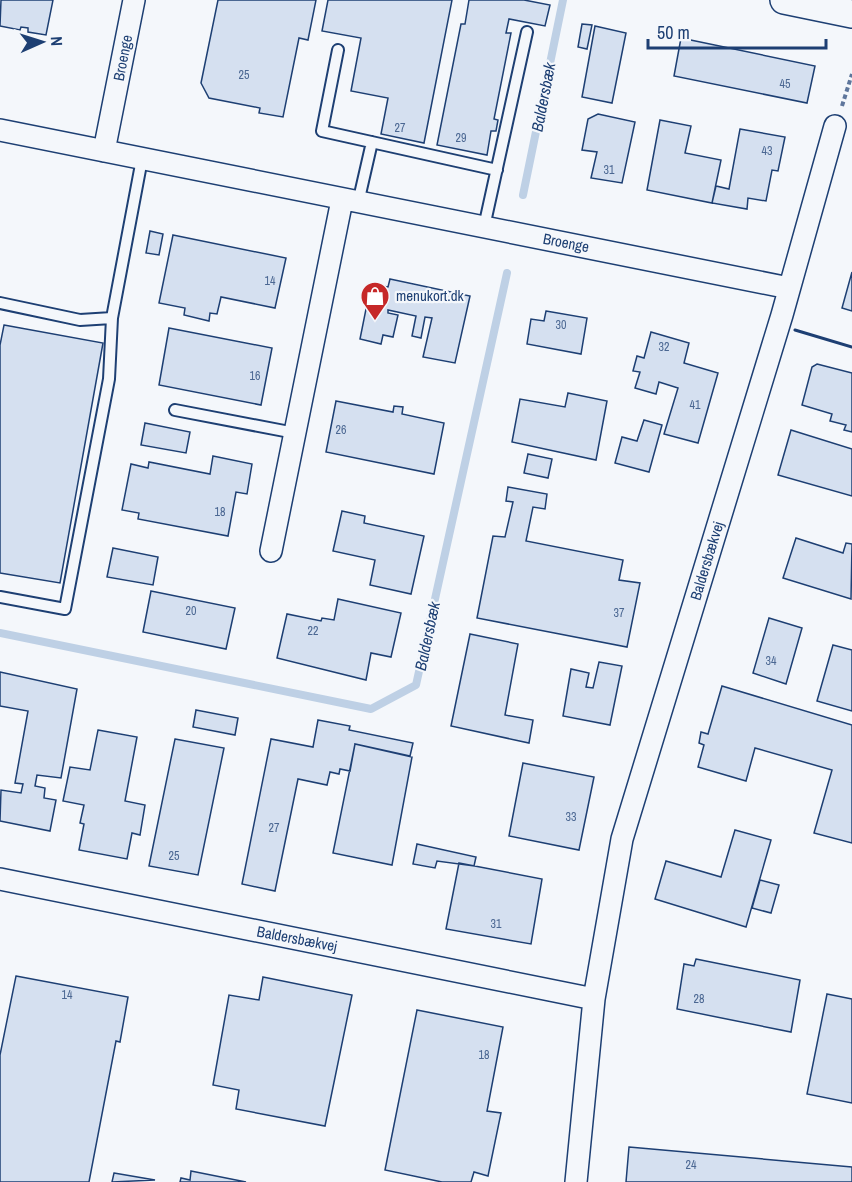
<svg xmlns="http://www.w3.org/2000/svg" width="852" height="1182" font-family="'Archivo Narrow',sans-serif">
  <rect width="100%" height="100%" fill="#f4f7fb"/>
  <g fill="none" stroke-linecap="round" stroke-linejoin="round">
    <!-- stream -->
    <path stroke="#bed0e5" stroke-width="8" d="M523,195l40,-195
      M0,633l371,76 45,-24 91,-412"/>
  </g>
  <!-- building -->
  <path fill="#d5e0f0" stroke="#1d3f73" stroke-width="1.5" d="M1,0h52l-7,35 -18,-3v-4l-7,-1 -1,3 -20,-4z
    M218,0h98l-8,40 -9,-2 -16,79 -24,-4 1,-5 -51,-10 -8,-15z
    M328,0h124l-28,143 -43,-9 7,-36 -37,-7 10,-53 -39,-7z
    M469,0h55l26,5 -5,21 -36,-7 -3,14h5l-17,86 4,1 -2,11h-5l-4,24 -50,-10 24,-121h4z
    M582,24l10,1 -5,24 -9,-2z
    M595,26l31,7 -14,70 -30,-6z
    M681,38l134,28 -8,37 -133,-27z
    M598,114l37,8 -13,61 -31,-5 6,-26 -15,-2 6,-31z
    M660,120l31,6 -6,27 36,7 -9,43 -65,-13z
    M740,129l45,8 -7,34 -6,-1 -6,31 -18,-3 -1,11 -35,-6 4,-17 13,3z
    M150,231l13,3 -4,21 -13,-2z
    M173,235l113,23 -11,50 -54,-11 -4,17 -7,-1 -1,8 -25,-6 1,-7 -26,-5z
    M852,272v39l-10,-3z
    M390,279l80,17 -15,67 -32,-6 9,-39 -7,-1 -4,21 -9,-2 4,-20 -28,-6v3l10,2 -5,22 -10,-2 -2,9 -21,-5 11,-55 17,3z
    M546,311l41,7 -6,36 -54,-10 4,-25 13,2z
    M4,325l99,18 -43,240 -60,-10v-228z
    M169,328l103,20 -11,57 -102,-20z
    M651,332l38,11 -5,20 34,10 -20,70 -34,-9 14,-46 -19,-6 -3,12 -21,-6 5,-16 -7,-1 4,-15 7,2z
    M817,364l35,9v59l-8,-2 2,-5 -16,-4 2,-7 -30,-9 10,-38z
    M568,393l39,8 -11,59 -84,-18 8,-43 45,8z
    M336,401l57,11 1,-6 9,1 -1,7 42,9 -10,51 -108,-22z
    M644,420l18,5 -13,47 -34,-9 7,-26 15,4z
    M145,423l45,9 -4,21 -45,-8z
    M791,430l61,19v47l-74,-21z
    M528,454l24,5 -4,19 -24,-5z
    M213,456l39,8 -5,30 -11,-2 -8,44 -90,-17 1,-6 -17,-3 9,-46 17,4 1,-6 61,12z
    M508,487l39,7 -2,15 -12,-2 -7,34 97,19 -4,20 21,3 -13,64 -150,-29 16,-82 12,1 8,-35 -7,-1z
    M342,511l23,5 -1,7 60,13 -13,58 -41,-9 5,-25 -42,-9z
    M796,538l47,15 3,-10 6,1 -1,55 -68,-21z
    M113,548l45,9 -5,28 -46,-8z
    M151,591l84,17 -9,41 -83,-17z
    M338,599l63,14 -10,44 -20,-4 -5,27 -89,-22 10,-44 34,7 1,-3 12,2z
    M769,618l33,10 -16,56 -33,-11z
    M470,634l48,10 -13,71 28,5 -4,23 -78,-17z
    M833,645l19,5v61l-35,-10z
    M599,662l23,4 -12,59 -47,-9 8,-47 18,4 -3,14 7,1z
    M0,672l77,17 -16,89 -24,-3 -2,11 10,2 -1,10 12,2 -6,31 -50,-10 1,-31 20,3 2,-9 -8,-1 13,-72 -28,-5z
    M722,686l130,39v118l-38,-10 18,-63 -77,-22 -9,33 -48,-14 6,-22 -5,-2 2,-11 7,2z
    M196,710l42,8 -3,17 -42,-8z
    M318,720l32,6 -1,4 64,13 -3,13 -55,-12 -5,27 -10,-2 -1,5 -9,-2 -3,13 -29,-6 -23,112 -33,-7 29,-145 42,8z
    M98,730l39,7 -12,64 20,4 -5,30 -8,-2 -5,26 -48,-9 5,-26 -4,-1 4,-18 -21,-4 7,-34 20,3z
    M175,739l49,9 -26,127 -49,-9z
    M355,744l57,13 -20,108 -59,-12z
    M523,763l71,14 -15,73 -70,-14z
    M735,830l36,10 -25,87 -91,-28 11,-38 55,16z
    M417,844l59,13 -2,9 -37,-5 -2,7 -22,-4z
    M459,863l83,16 -11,65 -85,-15z
    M760,880l19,5 -8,28 -19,-5z
    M696,959l104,21 -9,52 -114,-23 7,-45 10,2z
    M16,976l112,21 -8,45 -4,-1 -27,141h-89v-127z
    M263,977l89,18 -27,131 -89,-17 3,-19 -26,-5 16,-90 30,5z
    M827,994l25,5v104l-45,-9z
    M417,1010l86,17 -16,84 14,2 -13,63 -14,-4 -3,10h-29l-57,-12z
    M629,1147l223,20v15h-226z
    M191,1171l55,11h-66l1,-4 9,2z
    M114,1173l41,7 -43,2z"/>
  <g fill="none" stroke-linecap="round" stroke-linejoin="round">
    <!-- service casing -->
    <g stroke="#1d3f73" stroke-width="14">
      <path id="service" d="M338,50l-16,81 175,39
        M358,203l14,-61
        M484,227l43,-195
        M0,303l80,17 32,-2
        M175,410l120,23
        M0,597l65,12 44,-230 3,-61 30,-159"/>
    </g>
    <!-- minor casing -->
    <g stroke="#1d3f73" stroke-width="24">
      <path id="minor" d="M0,130l789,158
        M104,151l30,-151
        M271,551l71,-351
        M0,879l594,120
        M576,1182l18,-183 28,-160 160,-524 53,-189"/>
    </g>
    <!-- tertiary casing -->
    <g stroke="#1d3f73" stroke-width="30">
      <path id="tertiary" d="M784,0l68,14"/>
    </g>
    <!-- path -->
    <path stroke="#5e769c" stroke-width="4" stroke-dasharray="4.5 3" stroke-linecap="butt" d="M842,106l10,-32"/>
    <!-- service -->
    <use href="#service" stroke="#f4f7fb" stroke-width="10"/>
    <!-- minor -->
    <use href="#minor" stroke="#f4f7fb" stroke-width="21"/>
    <!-- tertiary -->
    <use href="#tertiary" stroke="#f4f7fb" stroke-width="27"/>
    <!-- wall -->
    <path stroke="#1d3f73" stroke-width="3" d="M795,330l57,17"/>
  </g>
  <!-- icons -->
  <defs>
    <g id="shop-pin" transform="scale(1.5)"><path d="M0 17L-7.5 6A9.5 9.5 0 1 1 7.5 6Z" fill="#c62828" stroke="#f4f7fb"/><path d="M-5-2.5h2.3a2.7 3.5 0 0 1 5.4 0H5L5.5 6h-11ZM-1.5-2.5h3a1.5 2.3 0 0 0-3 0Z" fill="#fff"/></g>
  </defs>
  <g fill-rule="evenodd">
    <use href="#shop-pin" x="375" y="296"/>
  </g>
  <g text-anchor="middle" stroke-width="4.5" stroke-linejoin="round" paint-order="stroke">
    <!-- number labels -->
    <g font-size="12" fill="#4b6792">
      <text x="244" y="79">25</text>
      <text x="785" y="88">45</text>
      <text x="400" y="132">27</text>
      <text x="461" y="142">29</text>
      <text x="767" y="155">43</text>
      <text x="609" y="174">31</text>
      <text x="270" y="285">14</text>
      <text x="561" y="329">30</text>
      <text x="664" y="351">32</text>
      <text x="255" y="380">16</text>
      <text x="695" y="409">41</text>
      <text x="341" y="434">26</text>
      <text x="220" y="516">18</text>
      <text x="191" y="615">20</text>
      <text x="619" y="617">37</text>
      <text x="313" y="635">22</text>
      <text x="771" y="665">34</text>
      <text x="571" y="821">33</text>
      <text x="274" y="832">27</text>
      <text x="174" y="860">25</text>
      <text x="496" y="928">31</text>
      <text x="67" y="999">14</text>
      <text x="699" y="1003">28</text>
      <text x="484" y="1059">18</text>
      <text x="691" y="1169">24</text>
    </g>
    <!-- street labels -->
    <g font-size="15" fill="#1d3f73" stroke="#f4f7fb">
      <text transform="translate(123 58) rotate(-79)" y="5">Broenge</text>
      <text transform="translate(566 243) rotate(11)" y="5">Broenge</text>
      <text transform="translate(707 561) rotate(-73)" y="5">Baldersbækvej</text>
      <text transform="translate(297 939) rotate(11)" y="5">Baldersbækvej</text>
    </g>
    <!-- poi labels -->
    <g font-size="15" fill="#1d3f73" stroke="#f4f7fb" text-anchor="start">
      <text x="396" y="301">menukort.dk</text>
    </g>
    <!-- water labels -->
    <g font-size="16" font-style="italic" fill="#1d3f73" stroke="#f4f7fb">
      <text transform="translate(543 97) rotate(-79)" y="6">Baldersbæk</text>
      <text transform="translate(427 636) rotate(-78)" y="6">Baldersbæk</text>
    </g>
  </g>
  <!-- north arrow -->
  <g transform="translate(42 42) rotate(87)" stroke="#f4f7fb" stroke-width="4.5" paint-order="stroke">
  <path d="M0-4.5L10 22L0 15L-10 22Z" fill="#1d3f73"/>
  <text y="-9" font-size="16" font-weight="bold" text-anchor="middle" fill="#1d3f73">N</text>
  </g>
  <!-- scale -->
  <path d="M648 39v9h178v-9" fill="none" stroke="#1d3f73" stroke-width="3"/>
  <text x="657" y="39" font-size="18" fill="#1d3f73" stroke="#f4f7fb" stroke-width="4.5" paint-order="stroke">50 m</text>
</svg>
